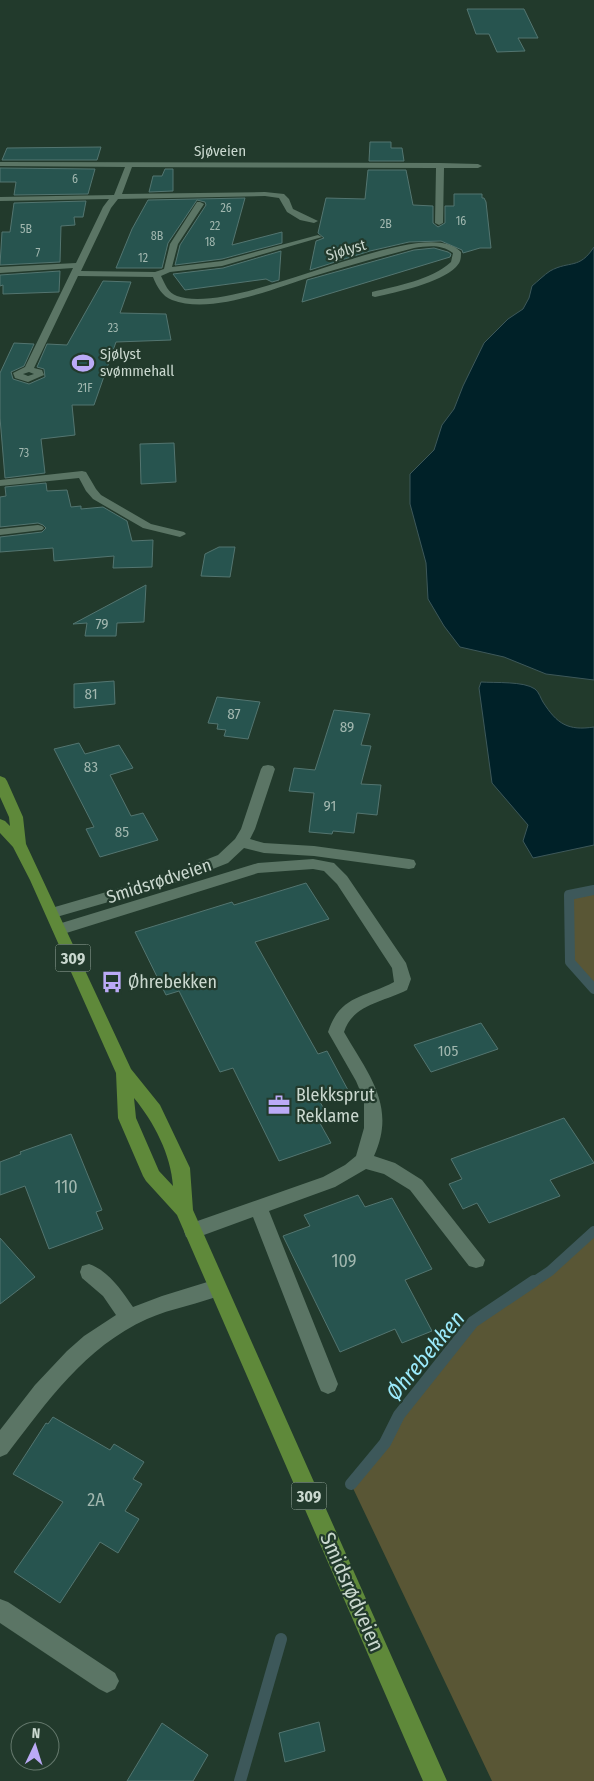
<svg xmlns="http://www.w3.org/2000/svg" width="594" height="1781" font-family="'Fira Sans Condensed',sans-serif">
  <rect width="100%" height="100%" fill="#223a2c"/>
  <!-- green -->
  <path fill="#595635" d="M594,890v99l-24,-27 -1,-67z
    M594,1231v550h-102l-141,-297 34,-41 14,-28 74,-93 77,-51z"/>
  <!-- water -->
  <path fill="#002128" stroke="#3d585a" d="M594,247v433l-48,-6 -42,-17 -44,-10 -16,-21 -16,-27 -2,-36 -16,-59v-30l24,-24 8,-25 12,-16 9,-23 21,-43 24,-24 15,-10 6,-11 3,-12c6,-5 12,-11 18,-15 20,-11 29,-1 44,-24z
    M481,682c14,1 43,-1 54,7 4,3 6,10 8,13 14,22 25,29 51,25v118l-61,13 -10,-17 5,-16 -36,-42 -13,-95z"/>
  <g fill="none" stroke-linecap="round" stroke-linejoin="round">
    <!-- stream-far2 -->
    <path stroke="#3d585a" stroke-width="8" d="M591,891l3,-1"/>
    <!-- stream-far1 -->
    <path stroke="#3d585a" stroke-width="10" d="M594,890l-25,5 1,67 24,27
      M532,1283l18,-12 44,-40"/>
    <!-- stream -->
    <path stroke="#3d585a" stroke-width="12" d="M351,1484l34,-41 14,-28 74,-93 61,-41
      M240,1781l41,-142"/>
  </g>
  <!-- building -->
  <path fill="#27544f" stroke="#537570" d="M467,9h57l14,29h-20l7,13 -28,1 -8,-18h-13z
    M370,142h21v6h11l2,13h-35z
    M101,147l-4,13h-95l5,-12z
    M0,168l95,1 -7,25 -74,1 2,-13h-16z
    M165,169h8v22l-24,1 4,-16h9z
    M368,170h38l7,35 20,1v17l5,4 7,-4v-17h9v-12h28v4h2l2,4 5,46h-11l-17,5 -1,-3 -21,-9 -32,1 -39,9 -60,19 6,-29 8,-3 -6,-5 8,-35 39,1z
    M245,198l-13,47 50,-13v11l-60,16 -47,6 5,-20 26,-40 -1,-3 -8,-2 -29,43 -6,25h-46l16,-39 16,-29z
    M86,201l-3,16h-9l1,8 -14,1 -1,36 -60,3 2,-33h8l4,-29z
    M434,248l14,4 3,2 -1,3 -148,45 5,-22 107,-30z
    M281,251l-2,29 -7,2 -6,-3 -81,11 -12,-16 50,-6z
    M60,271l-1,21 -56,2v-9l-3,1v-11z
    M103,281l28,1 -11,31 46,1 5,26 -55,2 -22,63h-22l3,30 -34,4 4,34 -40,5 -5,-60v-45l14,-30 20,1 -10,22 -13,6 2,7 16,5 16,-7 -1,-8 -7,-2 10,-23 20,1z
    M174,443l2,39 -35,2 -1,-40z
    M46,483l1,8 20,-1 4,17 10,-1v3l22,-2 24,14 5,20 21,-1 -1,27 -39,1 1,-12 -60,5 -1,-13 -53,4v-15l42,-5 4,-4 -3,-3 -5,-2 -38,4v-30l6,-1 -1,-9z
    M219,547h16l-5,30 -29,-1 4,-22z
    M146,585l-2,37 -27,1 -1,13h-31l2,-13 -14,1z
    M114,681l1,23 -41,4v-24z
    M217,697l43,5 -12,37 -24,-3 2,-6 -9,-1 1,-5 -10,-1z
    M334,710l36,4 -9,31 10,1 -10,38 20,1 -4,30 -20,-2 -3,20 -21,-2 -1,3 -23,-2 5,-39 -25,-2 5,-23 21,2z
    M79,743l6,11 34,-9 14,23 -23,7 21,41 12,-3 15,27 -58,17 -14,-28 8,-2 -40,-78z
    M306,883l23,36 -74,23 63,112 9,-3 22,41 -29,10 7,12 -10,4 14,25 -52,18 -46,-93 -13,4 -41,-81 -13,4 -31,-63 97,-30 2,3z
    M481,1023l17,26 -67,23 -17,-27z
    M564,1118l30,45 -44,17 10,16 -71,27 -12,-20 -14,6 -14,-25 13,-5 -11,-20z
    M71,1134l31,76 -6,2 7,17 -54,20 -24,-63 -25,9v-33l21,-8 -1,-2z
    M358,1195l7,12 27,-9 40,71 -27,11 27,51 -30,12 -7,-14 -55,23 -57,-116 27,-10 -6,-11z
    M0,1238l35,39 -35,27z
    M53,1417l57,33 4,-6 30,18 -11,17 9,5 -17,27 14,8 -21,34 -18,-11 -40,61 -46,-31 49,-70 -50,-28 33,-51 2,1z
    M319,1722l6,29 -40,11 -6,-29z
    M162,1723l46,32 -15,26h-66z"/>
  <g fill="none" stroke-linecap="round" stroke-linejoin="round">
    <!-- minor -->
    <path fill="#5b7565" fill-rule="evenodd" d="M0,162l440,1 38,1 4,2 -4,2h-34l-1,55 -4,2 -4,-2 1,-55 -304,-1 -10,27 143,-2 19,2 5,5 4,10 25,12 -4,2 -14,-3 -13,-8 -8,-14 -14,-2 -147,3 -7,9 -30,63 74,1 9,-3 6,-25 27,-42h3l4,2 -26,40 -6,23 50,-6 96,-26 4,2 -100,29 -52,6 -9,4c4,8 7,17 16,20 62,22 246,-86 284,-44 0,6 0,10 -5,15 -16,16 -59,25 -81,30l-3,-1v-4c25,-6 59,-12 79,-30l2,-9c-12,-9 -25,-7 -39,-5 -34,9 -67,18 -100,28 -39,12 -102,39 -142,24 -10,-4 -15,-13 -19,-23l-75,-1 -44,92 8,2 2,5 -16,7 -13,-4 -2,-5 12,-6 48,-99 -73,5v-6l76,-4 27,-56 6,-8 -109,2v-4l114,-2 11,-28 -125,-1zM29,372l5,2 -6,2 -5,-2z
      M82,471l4,1 10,17 5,6 50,29 33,8 2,2 -6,3 -37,-9 -50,-29 -7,-8 -7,-13 -79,8v-6z
      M38,525l4,1 2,2 -2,2 -42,5v-6z
      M268,765l5,1 2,3 -20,60 -5,10 14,4 50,3 95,13 5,1 2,4 -2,4 -5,1 -95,-13 -50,-3 -20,-5 -16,15 -43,17 -132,38 -5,-1 -3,-4 3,-4 127,-37 43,-17 17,-16 6,-10 20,-60 2,-3z
      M313,859l21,4 13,13 59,87 5,16 -4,11c-23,12 -54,14 -63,42 24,42 53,74 30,124l21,7 27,17 63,80 -2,6 -7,2 -7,-2 -59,-76 -26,-16 -18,-5 -31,18 -66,24 69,173 -3,7 -7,3 -7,-3 -3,-7 -65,-167 -60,22 -7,-2 -2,-6 2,-6 137,-48 22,-12 11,-9 8,-28v-28l-8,-19 -28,-49c12,-37 36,-34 66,-50l-2,-14 -55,-84 -13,-13 -11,-2 -55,4 -198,62 -5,-2 -3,-4 3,-4 203,-62z
      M89,1264c20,7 32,26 44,43l29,-11 55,-17 7,3 3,6 -3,6c-25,10 -52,14 -77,25 -62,28 -100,83 -140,135l-7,3v-27l35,-45 32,-34 17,-15 32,-21 -13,-19 -21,-18 -2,-6 2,-6z
      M0,1599l8,3 107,71 4,8 -4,8 -8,4 -8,-4 -99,-66z"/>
    <!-- major -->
    <path fill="#5f893a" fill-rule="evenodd" d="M0,776l5,2 2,3 16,36 3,27 105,225 29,36 30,63 3,42 254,571h-24l-246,-566 -31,-34 -3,-5 -25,-58 -2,-45 -86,-193 -17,-33 -13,-14v-14l5,2 5,5 -1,-9 -9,-20zM134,1098c20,24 37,57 39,88l-14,-15 -23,-53z"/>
  </g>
  <!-- icons -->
  <defs>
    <g id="stadium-bare" transform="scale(1.725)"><path d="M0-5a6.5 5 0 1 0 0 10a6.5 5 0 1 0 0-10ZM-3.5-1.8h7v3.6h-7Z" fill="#bbaaf6" stroke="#223a2c" stroke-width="2.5" paint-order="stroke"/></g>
    <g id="bus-bare" transform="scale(1.725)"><path d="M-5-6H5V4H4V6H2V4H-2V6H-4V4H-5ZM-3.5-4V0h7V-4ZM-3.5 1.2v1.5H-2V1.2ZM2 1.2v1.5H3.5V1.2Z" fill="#bbaaf6" stroke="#223a2c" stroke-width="2.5" paint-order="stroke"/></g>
    <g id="office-bare" transform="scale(1.725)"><path d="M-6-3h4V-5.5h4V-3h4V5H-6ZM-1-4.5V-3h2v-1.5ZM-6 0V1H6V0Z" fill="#bbaaf6" stroke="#223a2c" stroke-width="2.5" paint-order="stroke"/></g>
  </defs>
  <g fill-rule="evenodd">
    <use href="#stadium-bare" x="83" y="363"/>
    <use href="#bus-bare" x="112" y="982"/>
    <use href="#office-bare" x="279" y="1105"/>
  </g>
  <g text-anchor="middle" stroke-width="4.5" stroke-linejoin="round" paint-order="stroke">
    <!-- far-number labels -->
    <g font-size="12" fill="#a1b7af">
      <text x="75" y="183">6</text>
      <text x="226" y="212">26</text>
      <text x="461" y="225">16</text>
      <text x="386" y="228">2B</text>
      <text x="215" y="230">22</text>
      <text x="26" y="233">5B</text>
      <text x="157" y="240">8B</text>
      <text x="210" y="246">18</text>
      <text x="38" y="257">7</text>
      <text x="143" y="262">12</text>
      <text x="113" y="332">23</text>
      <text x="85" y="392">21F</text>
      <text x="24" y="457">73</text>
    </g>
    <!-- far-street labels -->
    <g font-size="15" fill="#cad8cf" stroke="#223a2c">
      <text x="220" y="156">Sjøveien</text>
      <text transform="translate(346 250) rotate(-16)" y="5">Sjølyst</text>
    </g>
    <!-- far-poi labels -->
    <g font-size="15" fill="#cad8cf" stroke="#223a2c" text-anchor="start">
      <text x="100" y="359">Sjølyst<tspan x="100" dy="17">svømmehall</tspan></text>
    </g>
    <!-- number labels -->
    <g font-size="15" fill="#a1b7af">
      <text x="102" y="629">79</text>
      <text x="91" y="699">81</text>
      <text x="234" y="719">87</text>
      <text x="347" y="732">89</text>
      <text x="91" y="772">83</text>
      <text x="330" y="811">91</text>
      <text x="122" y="837">85</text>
      <text x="448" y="1056">105</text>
    </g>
    <!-- shield labels -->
    <g fill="#223a2c" stroke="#98a99e" stroke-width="1">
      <rect x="55.5" y="944.5" width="35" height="27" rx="4"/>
      <rect x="291.5" y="1482.5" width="35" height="27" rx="4"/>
    </g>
    <g font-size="16" font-weight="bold" fill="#cad8cf">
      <text x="73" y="964">309</text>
      <text x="309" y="1502">309</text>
    </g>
    <!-- street labels -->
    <g font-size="18" fill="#cad8cf" stroke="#223a2c">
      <text transform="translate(159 881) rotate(-18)" y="6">Smidsrødveien</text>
    </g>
    <!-- poi labels -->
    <g font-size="18" fill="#cad8cf" stroke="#223a2c" text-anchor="start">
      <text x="128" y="988">Øhrebekken</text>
      <text x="296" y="1101">Blekksprut<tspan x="296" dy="21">Reklame</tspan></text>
    </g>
    <!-- near-number labels -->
    <g font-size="18" fill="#a1b7af">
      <text x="66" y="1193">110</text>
      <text x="344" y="1267">109</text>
      <text x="96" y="1506">2A</text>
    </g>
    <!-- near-street labels -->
    <g font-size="21" fill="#cad8cf" stroke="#223a2c">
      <text transform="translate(352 1592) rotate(66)" y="7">Smidsrødveien</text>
    </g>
    <!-- near-water labels -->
    <g font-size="22" font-style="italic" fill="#9beafb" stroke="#223a2c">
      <text transform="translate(425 1355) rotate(-50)" y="8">Øhrebekken</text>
    </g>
  </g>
  <!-- north arrow -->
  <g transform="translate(35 1746) rotate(4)"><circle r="24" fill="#223a2c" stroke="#65796d"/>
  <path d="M0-4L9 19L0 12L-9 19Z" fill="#bbaaf6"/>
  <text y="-8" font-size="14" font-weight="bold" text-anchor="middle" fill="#cad8cf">N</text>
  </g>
</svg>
